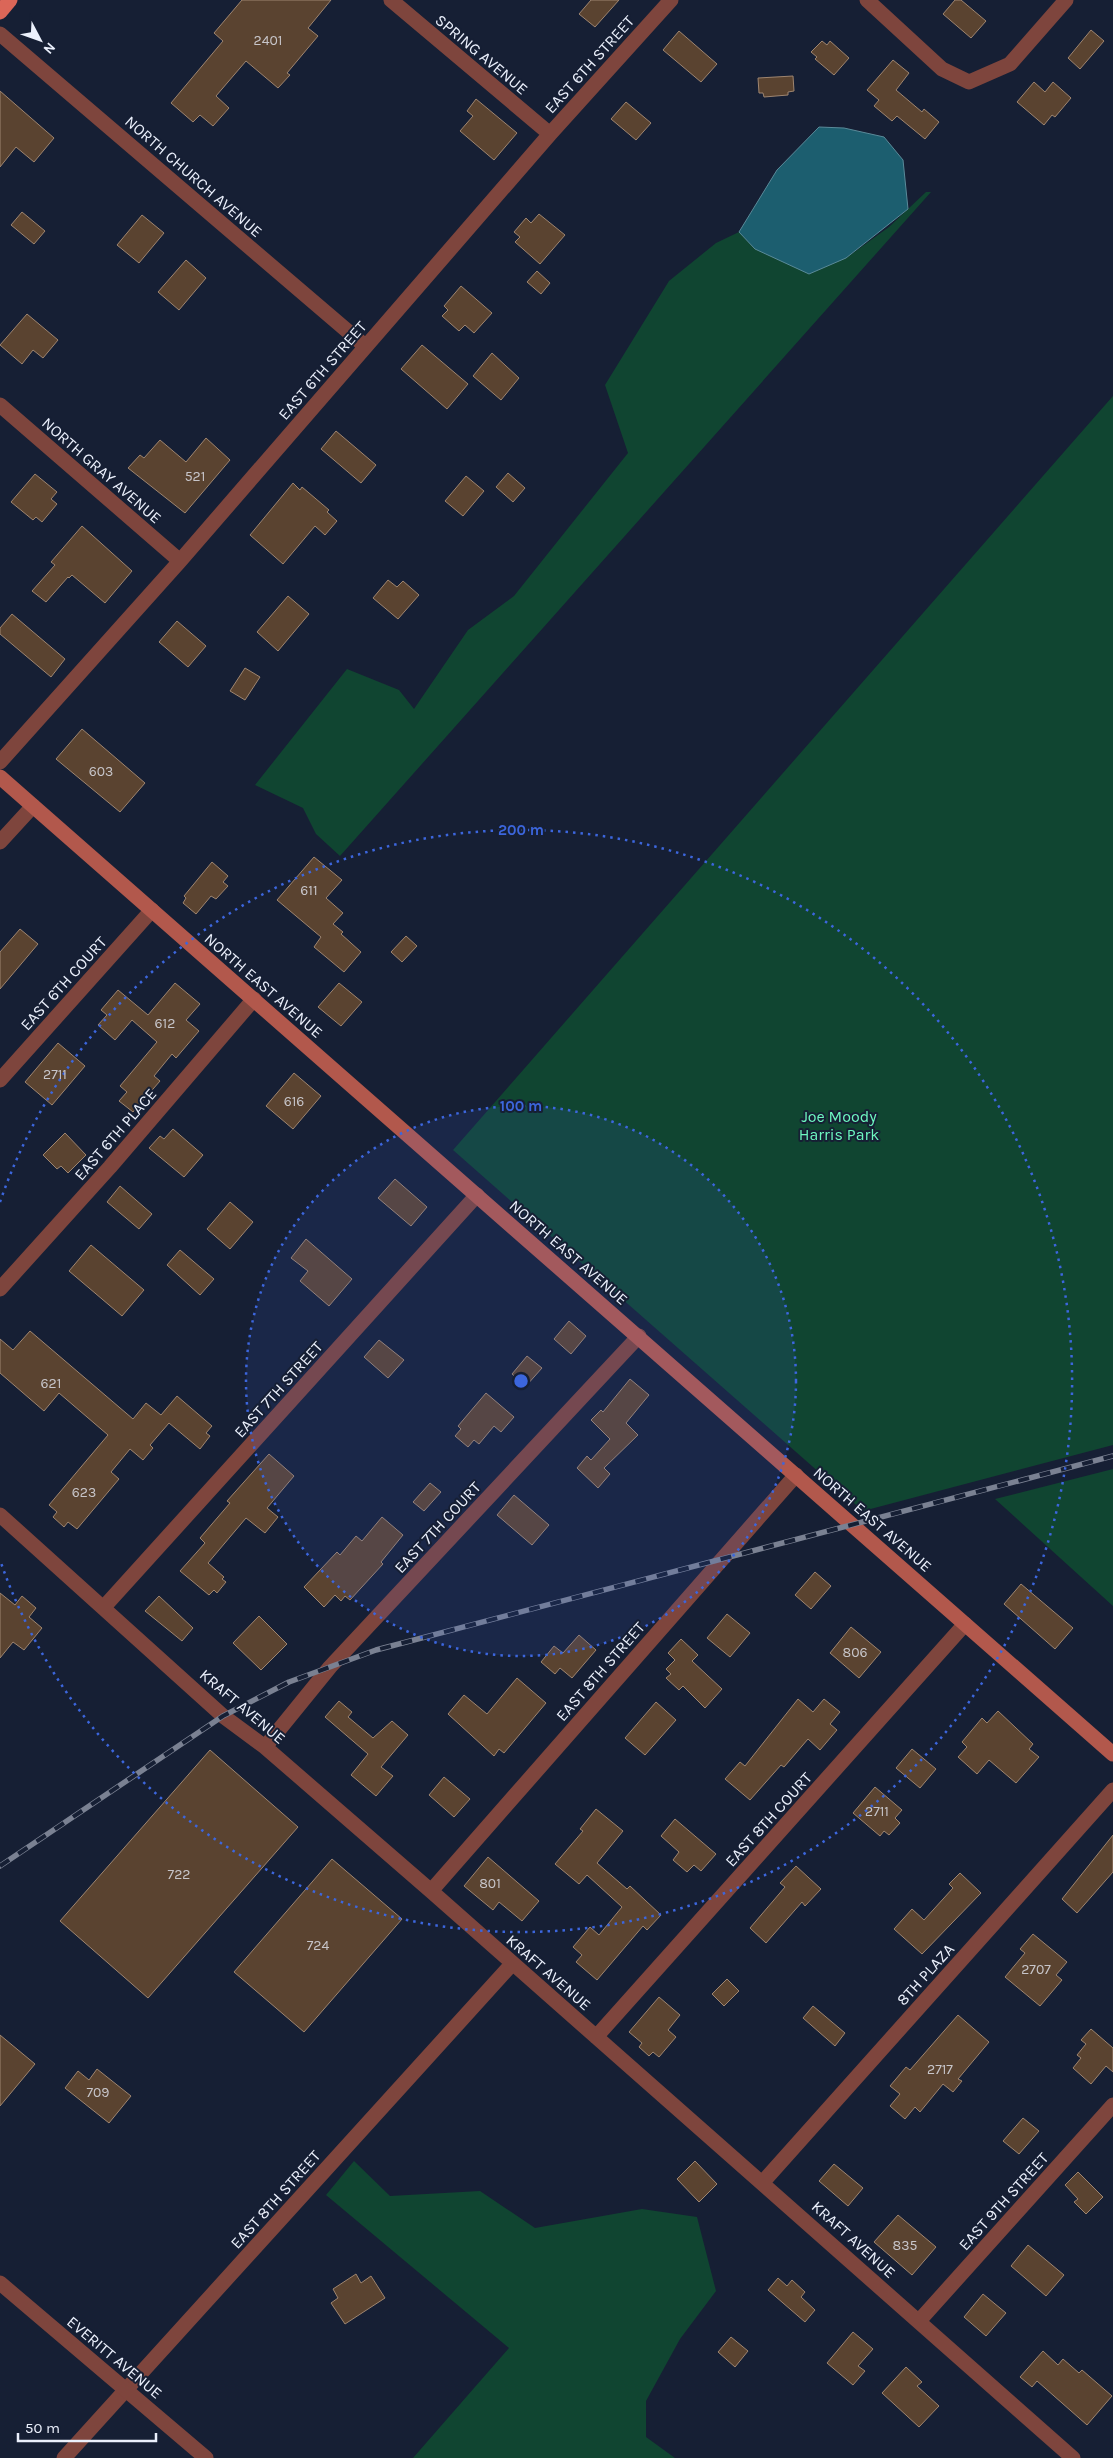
<svg xmlns="http://www.w3.org/2000/svg" width="1113" height="2458" font-family="Karla,sans-serif">
  <rect width="100%" height="100%" fill="#161f34"/>
  <!-- green -->
  <path fill="#104531" d="M926,192h5l-591,664 -24,-22 -13,-26 -48,-23 92,-116 52,21 15,19 54,-79 46,-34 114,-143 -23,-68 64,-104 47,-38 23,-11 16,17 91,9 43,-31z
    M1113,396v1049l-250,66 -410,-361z
    M1113,1469v137l-118,-107z
    M354,2161l36,35 90,-5 55,37 107,-19 55,8 19,74 -36,48 -34,62v36l29,21h-262l96,-110 -183,-153z"/>
  <!-- water -->
  <path fill="#1c5e6f" stroke="#5a8a99" d="M819,127l25,1 40,9 19,23 5,49 -62,49 -37,16 -54,-25 -16,-17 38,-62z"/>
  <!-- building -->
  <path fill="#5a4330" stroke="#9e8570" d="M242,0h89l-23,28 10,8 -31,37 3,2 -12,13 -32,-27 -30,35 13,12 -16,18 -13,-11 -7,7 -22,-19 52,-62 -9,-8z
    M591,0h28l-24,27 -16,-13z
    M955,0h6l25,21 -15,17 -28,-24z
    M1091,30l13,11 -24,28 -12,-11z
    M679,31l38,33 -16,18 -38,-32z
    M822,41l5,4 3,-4 19,17 -15,17 -19,-16 2,-2 -6,-5z
    M893,60l16,13 -13,17 26,22 2,-3 15,13 -14,17 -28,-23 -5,5 -18,-15 5,-6 -12,-10z
    M793,76l1,15 -6,1v3l-24,2 -1,-4h-4l-1,-15z
    M1034,82l11,10 8,-10 18,16 -16,19 -3,-2 -8,10 -27,-23z
    M0,91l54,47 -20,24 -18,-15 -16,20z
    M476,99l41,34 -23,27 -34,-29 13,-15 -6,-5z
    M626,102l25,21 -15,17 -25,-21z
    M22,212l23,19 -11,13 -23,-19z
    M539,214l26,21 -25,29 -25,-22 5,-5 -6,-5 12,-14 5,5z
    M142,215l22,18 -25,30 -22,-18z
    M186,260l20,18 -27,32 -21,-18z
    M537,271l13,12 -9,11 -14,-12z
    M461,286l31,27 -18,20 -9,-8 -6,6 -17,-15 6,-6 -4,-4z
    M27,314l31,26 -15,18 -10,-8 -11,14 -22,-19z
    M422,345l46,39 -21,25 -46,-40z
    M492,353l27,25 -18,22 -28,-24z
    M336,431l40,34 -15,18 -40,-34z
    M206,438l24,22 -45,53 -57,-45 12,-13 4,3 16,-18 26,22z
    M508,473l17,15 -12,14 -17,-15z
    M35,474l22,18 -6,7 6,5 -15,18 -6,-5 -3,3 -22,-18z
    M466,476l18,15 -21,25 -18,-15z
    M293,483l7,7 2,-3 27,23 -2,2 10,9 -12,14 -10,-9 -32,38 -33,-29z
    M82,526l50,45 -27,32 -33,-28 -3,3 -1,-1 -22,25 -14,-11 23,-26 -4,-3z
    M388,580l9,7 6,-6 16,14 -21,24 -25,-21z
    M288,596l21,18 -31,37 -21,-19z
    M12,614l53,45 -14,18 -51,-43v-6z
    M177,621l29,25 -18,21 -29,-25z
    M245,668l15,9 -15,23 -15,-9z
    M82,729l63,54 -25,29 -64,-53z
    M314,857l28,23 -16,18 17,15 -10,11 10,8 -2,2 20,18 -17,20 -30,-25 7,-10 -44,-37z
    M212,862l16,14 -5,6 5,4 -12,13 -5,-3 -15,18 -13,-11 3,-5 -2,-2z
    M20,929l18,15 -38,45v-37z
    M406,936l11,10 -15,16 -11,-10z
    M175,983l25,21 -14,16 13,11 -23,27 -4,-4 -18,22 6,5 -27,31 -14,-11 8,-9 -7,-6 37,-44 -25,-22 -17,20 -17,-15 9,-10 -6,-5 17,-20 30,25z
    M339,983l23,19 -21,24 -23,-19z
    M58,1043l27,23 -33,39 -27,-23z
    M294,1073l27,23 -28,33 -27,-23z
    M173,1129l30,26 -19,22 -35,-29 11,-12 4,3z
    M65,1133l21,22 -18,18 -7,-7 -4,3 -14,-14z
    M395,1179l32,28 -16,19 -33,-28z
    M120,1186l32,28 -13,15 -32,-27z
    M230,1202l23,20 -23,27 -23,-20z
    M306,1239l46,40 -23,27 -29,-25 8,-10 -17,-13z
    M91,1245l53,45 -22,26 -53,-45z
    M180,1250l34,29 -14,16 -33,-30z
    M569,1321l17,15 -15,18 -17,-15z
    M30,1331l103,88 13,-16 15,12 16,-19 35,30 -6,7 4,3 -10,13 -31,-26 -19,22 3,3 -10,12 -13,-11 -19,23 8,7 -42,50 -9,-7 -4,5 -11,-10 4,-5 -8,-7 59,-70 -49,-42 -15,18 -44,-38v-34l13,11z
    M379,1340l25,20 -16,18 -24,-21z
    M527,1356l15,12 -16,18 -14,-12z
    M630,1379l19,16 -23,28 12,12 -34,33 6,6 -12,14 -21,-20 10,-12 4,4 19,-21 -19,-19 10,-10 2,2z
    M486,1393l28,24 -13,15 -7,-6 -15,18 -5,-4 -6,7 -13,-11 6,-7 -3,-3z
    M269,1454l25,22 -27,32 11,9 -13,16 -19,-15 -38,45 16,14 -2,2 4,3 -9,11 -3,-3 -5,5 -29,-24 25,-28 -5,-5 30,-35 -3,-2z
    M430,1483l11,9 -17,19 -11,-9z
    M514,1495l35,30 -17,20 -35,-30z
    M382,1517l21,18 -22,27 2,2 -33,36 -5,-4 -4,5 -6,-6 -11,12 -20,-20 33,-35 3,3 16,-19 6,5z
    M815,1572l16,14 -20,23 -16,-14z
    M1021,1584l52,44 -18,21 -51,-45z
    M0,1593l15,12 7,-9 14,12 -7,9 13,11 -18,22 -11,-8 -13,16z
    M159,1596l34,32 -11,13 -37,-30z
    M727,1614l23,19 -20,24 -23,-19z
    M259,1616l28,28 -26,26 -28,-27z
    M851,1627l30,25 -22,26 -29,-25z
    M579,1635l17,15 -24,28 -12,-10 -5,6 -14,-12 13,-16 9,7z
    M681,1639l17,16 -6,6 30,28 -17,19 -22,-22 -4,4 -13,-12 5,-4 -5,-5 9,-9 -7,-7z
    M517,1678l29,25 -42,50 -5,-4 -5,7 -46,-42 16,-19 23,19z
    M798,1699l15,13 11,-13 16,13 -10,12 7,6 -17,20 -12,-11 -24,28 -3,-2 -31,35 -25,-21 15,-17 5,4z
    M339,1701l13,11 -4,5 25,21 19,-17 16,14 -27,32 12,9 -17,20 -25,-21 17,-21 -43,-37z
    M656,1702l20,18 -31,35 -20,-17z
    M998,1711l35,33 -4,5 10,8 -23,26 -27,-23 -12,14 -19,-17 9,-10 -5,-5 20,-24 5,5z
    M912,1749l24,20 -16,19 -24,-20z
    M210,1750l88,77 -150,171 -88,-77z
    M444,1777l26,22 -16,18 -25,-22z
    M875,1787l27,23 -7,8 5,5 -11,12 -5,-4 -4,5 -27,-23z
    M596,1809l27,22 -26,32 30,26 3,-3 31,29 -14,15 -4,-4 -46,54 -21,-18 6,-7 -9,-8 17,-20 9,8 23,-28 -35,-32 -8,9 -24,-20 28,-33 -3,-2z
    M675,1819l41,35 -15,17 -7,-6 -7,7 -14,-12 6,-8 -18,-16z
    M1113,1835v37l-36,41 -15,-14z
    M488,1857l51,44 -17,20 -23,-19 -6,8 -29,-24z
    M332,1859l70,60 -98,113 -70,-60z
    M796,1866l25,23 -16,17 -3,-4 -36,41 -16,-15 35,-41 -5,-4z
    M960,1873l21,20 -59,61 -28,-25 18,-20 12,11 29,-32 -4,-4z
    M1033,1934l34,28 -11,13 6,5 -22,26 -35,-29 20,-24 -5,-4z
    M727,1979l12,12 -15,15 -12,-12z
    M659,1997l21,18 -12,15 8,7 -17,20 -6,-5 -4,4 -10,-9 3,-4 -13,-11z
    M813,2006l32,27 -10,13 -32,-28z
    M958,2015l31,27 -31,37 4,2 -9,11 -10,-8 -23,28 -5,-5 -10,12 -15,-13 10,-12 -10,-8 16,-19 4,3z
    M1091,2029l22,19v24l-7,-6 -15,18 -18,-16 8,-10 -4,-3 9,-11 -5,-4z
    M0,2035l35,29 -35,42z
    M97,2069l34,27 -22,27 -44,-35 13,-17 11,9z
    M1023,2118l16,13 -20,23 -16,-13z
    M695,2161l22,23 -18,18 -22,-23z
    M834,2164l29,24 -15,18 -29,-25z
    M1078,2172l25,25 -17,17 -12,-12 4,-3 -13,-14z
    M898,2215l38,32 -24,28 -38,-33z
    M1028,2245l36,30 -18,21 -35,-30z
    M356,2274l5,9 10,-7 14,22 -40,26 -14,-21 7,-5 -5,-9z
    M778,2278l9,8 5,-6 13,12 -4,5 14,13 -10,12 -37,-32z
    M983,2294l23,19 -20,23 -22,-19z
    M853,2332l20,17 -15,17 7,5 -12,14 -26,-22z
    M731,2337l17,14 -13,16 -17,-15z
    M1043,2351l15,14 5,-6 16,14 3,-3 30,26 -25,29 -50,-44 -5,6 -12,-10z
    M906,2367l16,15 -5,4 22,20 -20,21 -37,-34z"/>
  <g fill="none" stroke-linecap="round" stroke-linejoin="round">
    <!-- minor -->
    <path stroke="#7e453d" stroke-width="15" d="M391,0l159,134
      M867,0l75,69 27,13 41,-18 56,-64
      M0,34l365,312
      M0,405l180,156
      M0,762l180,-201 370,-427 121,-134
      M0,842l33,-36
      M0,1080l152,-170
      M0,1289l110,-122 144,-168
      M0,1515l223,201 42,31 166,144 642,567
      M104,1607l373,-412
      M265,1747l65,-80 309,-331
      M431,1891l365,-416
      M596,2037l369,-413
      M763,2182l350,-392
      M919,2321l194,-216
      M64,2458l448,-494"/>
    <!-- tertiary -->
    <path stroke="#7e453d" stroke-width="15" d="M0,2283l206,175"/>
    <!-- secondary -->
    <path stroke="#b2584c" stroke-width="15" d="M0,777l1113,977"/>
    <!-- primary -->
    <path stroke="#db6658" stroke-width="15" d="M0,12l10,-12"/>
    <!-- rail casing -->
    <g stroke="#7a8192" stroke-width="5.5">
      <path id="rail" d="M0,1866l223,-150 66,-34 87,-32 737,-194"/>
    </g>
    <!-- rail -->
    <use href="#rail" stroke="#161f34" stroke-width="4" stroke-dasharray="11" stroke-linecap="butt"/>
  </g>
  <!-- distance rings -->
  <circle cx="521" cy="1381" r="275" fill="#3c66dd" fill-opacity=".12"/>
  <g fill="none" stroke="#3c66dd" stroke-width="2.5" stroke-dasharray="2.5 5">
    <circle cx="521" cy="1381" r="275"/>
    <path d="M0 1202A551 551 0 1 1 0 1560"/>
  </g>
  <g text-anchor="middle" stroke-width="4" stroke-linejoin="round" paint-order="stroke">
    <!-- number labels -->
    <g font-size="14" fill="#c7c5c9">
      <text x="268" y="45">2401</text>
      <text x="195" y="481">521</text>
      <text x="101" y="776">603</text>
      <text x="309" y="895">611</text>
      <text x="165" y="1028">612</text>
      <text x="55" y="1079">2711</text>
      <text x="294" y="1106">616</text>
      <text x="51" y="1388">621</text>
      <text x="84" y="1497">623</text>
      <text x="855" y="1657">806</text>
      <text x="877" y="1816">2711</text>
      <text x="179" y="1879">722</text>
      <text x="490" y="1888">801</text>
      <text x="318" y="1950">724</text>
      <text x="1036" y="1974">2707</text>
      <text x="940" y="2074">2717</text>
      <text x="98" y="2097">709</text>
      <text x="905" y="2250">835</text>
    </g>
    <!-- street labels -->
    <g font-size="16" fill="#ebf0fc" stroke="#161f34">
      <text transform="translate(482 54) rotate(40)" y="6">SPRING AVENUE</text>
      <text transform="translate(589 64) rotate(-48)" y="6">EAST 6TH STREET</text>
      <text transform="translate(194 176) rotate(41)" y="6">NORTH CHURCH AVENUE</text>
      <text transform="translate(322 370) rotate(-49)" y="6">EAST 6TH STREET</text>
      <text transform="translate(102 470) rotate(41)" y="6">NORTH GRAY AVENUE</text>
      <text transform="translate(63 983) rotate(-48)" y="6">EAST 6TH COURT</text>
      <text transform="translate(264 985) rotate(41)" y="6">NORTH EAST AVENUE</text>
      <text transform="translate(115 1134) rotate(-49)" y="6">EAST 6TH PLACE</text>
      <text transform="translate(569 1252) rotate(41)" y="6">NORTH EAST AVENUE</text>
      <text transform="translate(278 1389) rotate(-48)" y="6">EAST 7TH STREET</text>
      <text transform="translate(873 1519) rotate(41)" y="6">NORTH EAST AVENUE</text>
      <text transform="translate(437 1527) rotate(-47)" y="6">EAST 7TH COURT</text>
      <text transform="translate(600 1671) rotate(-49)" y="6">EAST 8TH STREET</text>
      <text transform="translate(243 1706) rotate(40)" y="6">KRAFT AVENUE</text>
      <text transform="translate(768 1819) rotate(-48)" y="6">EAST 8TH COURT</text>
      <text transform="translate(549 1972) rotate(41)" y="6">KRAFT AVENUE</text>
      <text transform="translate(925 1974) rotate(-48)" y="6">8TH PLAZA</text>
      <text transform="translate(275 2199) rotate(-48)" y="6">EAST 8TH STREET</text>
      <text transform="translate(1003 2201) rotate(-48)" y="6">EAST 9TH STREET</text>
      <text transform="translate(854 2239) rotate(42)" y="6">KRAFT AVENUE</text>
      <text transform="translate(115 2357) rotate(40)" y="6">EVERITT AVENUE</text>
    </g>
    <!-- park labels -->
    <g font-size="16" fill="#6df8c0" stroke="#161f34">
      <text x="839" y="1122">Joe Moody<tspan x="839" dy="18">Harris Park</tspan></text>
    </g>
  </g>
  <circle cx="521" cy="1381" r="8" fill="#3c66dd" stroke="#161f34" stroke-width="2.5"/>
  <g font-size="15" text-anchor="middle" font-weight="bold" fill="#3c66dd" stroke="#161f34" stroke-width="4" stroke-linejoin="round" paint-order="stroke">
    <text x="521" y="835">200 m</text>
    <text x="521" y="1111">100 m</text>
  </g>
  <!-- north arrow -->
  <g transform="translate(40 40) rotate(131)" stroke="#161f34" stroke-width="4" paint-order="stroke">
  <path d="M0-4L9 19L0 12L-9 19Z" fill="#ebf0fc"/>
  <text y="-8" font-size="14" font-weight="bold" text-anchor="middle" fill="#ebf0fc">N</text>
  </g>
  <!-- scale -->
  <path d="M18 2433v8h138v-8" fill="none" stroke="#ebf0fc" stroke-width="2.5"/>
  <text x="25" y="2433" font-size="15" fill="#ebf0fc" stroke="#161f34" stroke-width="4" paint-order="stroke">50 m</text>
</svg>
